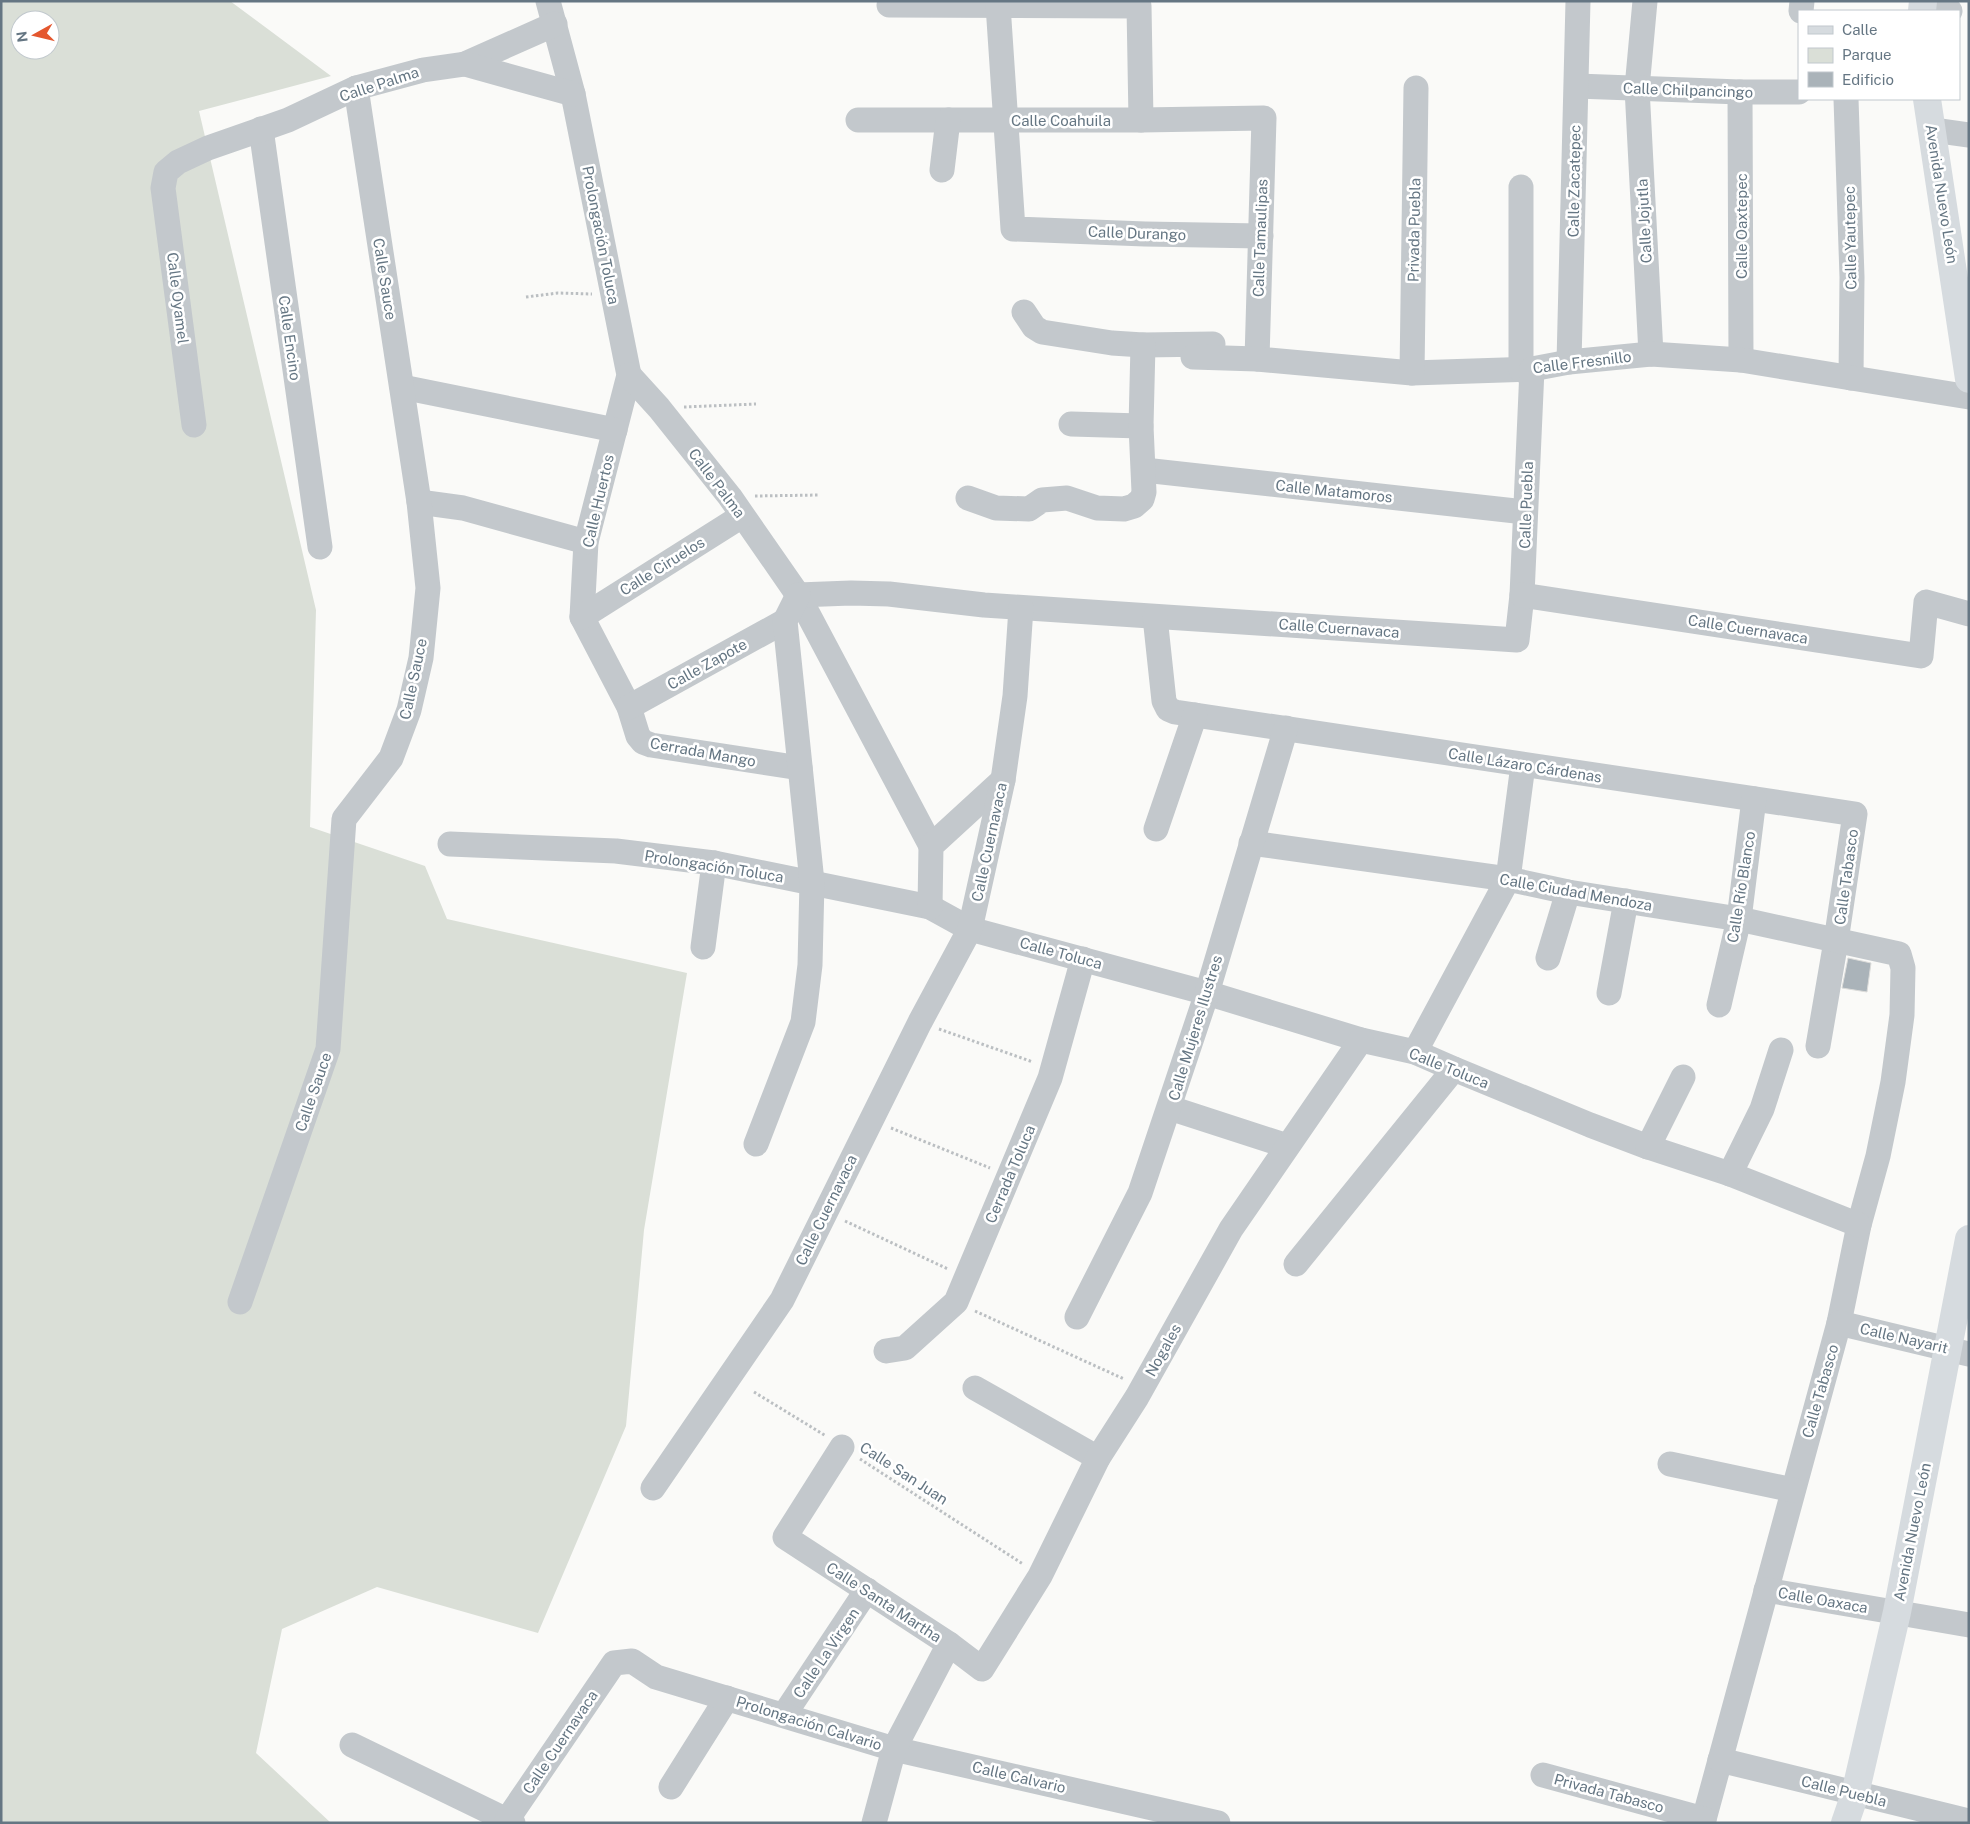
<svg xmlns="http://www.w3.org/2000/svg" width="1970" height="1824" viewBox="0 0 1970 1824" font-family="'Public Sans',sans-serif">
<rect width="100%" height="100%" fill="#fafaf8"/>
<!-- green -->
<path fill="#dadfd7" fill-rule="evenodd" d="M1,1H230L331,76L199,111L316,610L310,827L425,866L447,919L687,973L644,1230L626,1426L538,1633L377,1587L282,1629L256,1753L331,1823H1ZM20,20H50V50H20Z"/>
<!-- building -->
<path fill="#aab3b9" stroke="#dcdcda" d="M1848,958L1871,963L1867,992L1842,988Z"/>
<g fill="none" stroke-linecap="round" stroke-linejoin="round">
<!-- path -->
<g stroke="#bbbfc2" stroke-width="3" stroke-dasharray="2.5 2.5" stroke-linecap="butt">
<path d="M526,297L558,293L592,294"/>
<path d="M684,407L756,404"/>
<path d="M755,496L820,495"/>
<path d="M939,1029L1033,1062"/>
<path d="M891,1128L990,1168"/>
<path d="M845,1221L948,1269"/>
<path d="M975,1311L1124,1379"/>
<path d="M754,1392L826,1436"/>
<path d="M860,1459L1023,1564"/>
</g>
<!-- minor -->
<g stroke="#c3c8cc" stroke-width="25">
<path d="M548,1L573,94L629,375L586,542L582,617L629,707L638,736L643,742L651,745L800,768"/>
<path d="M1645,1L1637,88L1651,354"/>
<path d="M889,5L1139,6L1141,120"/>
<path d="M998,5L1013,229L1145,234L1261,236"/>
<path d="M1922,7L1950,11"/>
<path d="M1801,11L1802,1"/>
<path d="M465,64L555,24"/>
<path d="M1577,86L1740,92H1799"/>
<path d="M1740,92L1741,360"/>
<path d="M1846,99L1852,277L1851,378"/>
<path d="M858,120H1141L1264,118L1257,359"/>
<path d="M261,129L320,547"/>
<path d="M1933,130L1969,135"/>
<path d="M942,170L948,120"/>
<path d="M1024,312L1034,327L1042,332L1112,343L1143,345L1213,344"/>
<path d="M1193,357L1257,359L1412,373L1532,369L1569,362L1651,354L1741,360L1969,397"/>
<path d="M1569,362L1578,1"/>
<path d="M1521,370V187"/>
<path d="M1412,373L1416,88"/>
<path d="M629,375L659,408L730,497L798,595L931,846"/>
<path d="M402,387L615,430"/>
<path d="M1071,424L1141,426"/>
<path d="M194,425L163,188L166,172L178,162L208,148L288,120L356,88L423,70L465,64L573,94"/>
<path d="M1144,470L1525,512"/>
<path d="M968,498L996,508L1029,509L1042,500L1067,498L1097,508L1124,509L1134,506L1142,499L1144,492L1141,426L1143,345"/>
<path d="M419,502L463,508L586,542"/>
<path d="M798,595L851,593L889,594L984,605L1517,640L1522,595L1532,369"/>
<path d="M1522,595L1921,656L1926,602L1969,614"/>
<path d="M582,617L742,516"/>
<path d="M1155,617L1164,701L1168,709L1175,712L1855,814L1836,941L1818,1046"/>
<path d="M629,707L785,621"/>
<path d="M1156,829L1195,715"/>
<path d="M1251,843L1508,879L1568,892L1739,919L1899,954L1903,968L1902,1015L1893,1082L1878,1156L1859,1225L1839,1323L1703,1823"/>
<path d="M450,844L616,851L714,863L930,907L970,929L1207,993L1361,1040L1415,1052L1454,1069L1590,1125L1648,1147L1730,1174L1859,1225"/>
<path d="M930,907L931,846L1003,780"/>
<path d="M703,947L714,863"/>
<path d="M1548,958L1568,892"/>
<path d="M1609,993L1626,901"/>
<path d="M1719,1005L1739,919L1754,799"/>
<path d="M1415,1052L1508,879L1523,765"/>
<path d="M1170,1108L1287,1146"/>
<path d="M756,1144L803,1022L810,965L812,882L785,621L798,595"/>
<path d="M1648,1147L1683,1077"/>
<path d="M1730,1174L1762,1109L1781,1050"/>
<path d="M1296,1264L1454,1069"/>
<path d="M240,1302L328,1049L344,819L391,758L409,710L421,658L428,588L419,502L356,88"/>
<path d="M1077,1317L1140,1193L1207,993L1286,728"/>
<path d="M1839,1323L1969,1354"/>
<path d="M886,1351L905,1348L956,1302L1050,1078L1083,959"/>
<path d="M975,1388L1098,1458"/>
<path d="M842,1447L785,1537L949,1644L982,1669L1040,1576L1098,1458L1137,1397L1231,1229L1361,1040"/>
<path d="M1670,1464L1793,1490"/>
<path d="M653,1488L782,1300L920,1022L970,929L1003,780L1015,696L1021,608"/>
<path d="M1766,1590L1969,1625"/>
<path d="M784,1715L867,1590"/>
<path d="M352,1745L513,1823"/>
<path d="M1720,1760L1969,1821"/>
<path d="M1543,1775L1704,1819"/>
<path d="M671,1787L727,1698"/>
<path d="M507,1820L614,1663L632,1661L656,1677L894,1749L1218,1823"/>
<path d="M874,1823L894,1749L949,1644"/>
</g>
<!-- major -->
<g stroke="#d6dbdf" stroke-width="28">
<path d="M1922,11L1923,1"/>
<path d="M1927,99L1969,379"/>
<path d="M1845,1823L1855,1794L1897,1612L1969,1239"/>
</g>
</g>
<g text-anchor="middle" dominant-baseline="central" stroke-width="5" stroke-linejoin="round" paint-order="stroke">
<!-- street labels -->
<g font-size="15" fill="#657683" stroke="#fff">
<text transform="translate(379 84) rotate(-18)">Calle Palma</text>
<text transform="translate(1688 90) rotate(2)">Calle Chilpancingo</text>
<text x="1061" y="120">Calle Coahuila</text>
<text transform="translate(1574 181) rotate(-89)">Calle Zacatepec</text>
<text transform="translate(1942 194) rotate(81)">Avenida Nuevo León</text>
<text transform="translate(1644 221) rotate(-93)">Calle Jojutla</text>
<text transform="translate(1741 226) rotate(-90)">Calle Oaxtepec</text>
<text transform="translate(1414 230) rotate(-89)">Privada Puebla</text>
<text transform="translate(1137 233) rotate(2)">Calle Durango</text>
<text transform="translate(601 235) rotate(79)">Prolongación Toluca</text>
<text transform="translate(1260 238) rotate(-88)">Calle Tamaulipas</text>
<text transform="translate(1850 238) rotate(-91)">Calle Yautepec</text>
<text transform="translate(385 279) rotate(81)">Calle Sauce</text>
<text transform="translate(178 298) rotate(83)">Calle Oyamel</text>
<text transform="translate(290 338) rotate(82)">Calle Encino</text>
<text transform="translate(1582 362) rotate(-7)">Calle Fresnillo</text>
<text transform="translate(717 483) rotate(53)">Calle Palma</text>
<text transform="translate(1334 491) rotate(6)">Calle Matamoros</text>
<text transform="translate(598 501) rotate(-77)">Calle Huertos</text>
<text transform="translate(1526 505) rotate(-88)">Calle Puebla</text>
<text transform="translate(662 566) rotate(-32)">Calle Ciruelos</text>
<text transform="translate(1339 628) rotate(4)">Calle Cuernavaca</text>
<text transform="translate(1748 629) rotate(9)">Calle Cuernavaca</text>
<text transform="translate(707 664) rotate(-29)">Calle Zapote</text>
<text transform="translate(413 679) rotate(-78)">Calle Sauce</text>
<text transform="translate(703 752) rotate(10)">Cerrada Mango</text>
<text transform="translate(1525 765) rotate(9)">Calle Lázaro Cárdenas</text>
<text transform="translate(989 842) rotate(-78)">Calle Cuernavaca</text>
<text transform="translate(714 866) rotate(9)">Prolongación Toluca</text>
<text transform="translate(1846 877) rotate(-82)">Calle Tabasco</text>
<text transform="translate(1741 887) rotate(-81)">Calle Río Blanco</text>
<text transform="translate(1576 892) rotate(10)">Calle Ciudad Mendoza</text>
<text transform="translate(1061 953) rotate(15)">Calle Toluca</text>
<text transform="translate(1195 1028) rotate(-73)">Calle Mujeres Ilustres</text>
<text transform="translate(1449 1068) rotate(22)">Calle Toluca</text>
<text transform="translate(313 1092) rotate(-71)">Calle Sauce</text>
<text transform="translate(1010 1174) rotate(-67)">Cerrada Toluca</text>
<text transform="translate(826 1210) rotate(-64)">Calle Cuernavaca</text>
<text transform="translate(1904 1338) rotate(13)">Calle Nayarit</text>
<text transform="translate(1163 1350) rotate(-61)">Nogales</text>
<text transform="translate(1820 1391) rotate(-74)">Calle Tabasco</text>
<text transform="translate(904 1473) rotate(33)">Calle San Juan</text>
<text transform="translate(1912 1532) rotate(-79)">Avenida Nuevo León</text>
<text transform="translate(1823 1600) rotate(10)">Calle Oaxaca</text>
<text transform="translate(884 1602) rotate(33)">Calle Santa Martha</text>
<text transform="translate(826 1653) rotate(-56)">Calle La Virgen</text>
<text transform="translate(809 1723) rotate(17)">Prolongación Calvario</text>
<text transform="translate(560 1742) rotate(-56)">Calle Cuernavaca</text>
<text transform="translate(1019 1777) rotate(13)">Calle Calvario</text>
<text transform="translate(1844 1791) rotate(14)">Calle Puebla</text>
<text transform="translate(1609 1793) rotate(15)">Privada Tabasco</text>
</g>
</g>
<!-- border -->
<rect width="1970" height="1824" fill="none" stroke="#657683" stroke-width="5"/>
<!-- legend -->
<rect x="1798" y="10" width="162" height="90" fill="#ffffff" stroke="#c1c8cd"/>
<rect x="1808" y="26" width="25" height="8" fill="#d6dbdf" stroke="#c1c8cd"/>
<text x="1842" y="35" font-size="15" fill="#657683">Calle</text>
<rect x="1808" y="48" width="25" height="15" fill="#dadfd7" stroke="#c1c8cd"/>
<text x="1842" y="60" font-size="15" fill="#657683">Parque</text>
<rect x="1808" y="72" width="25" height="15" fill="#aab3b9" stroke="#c1c8cd"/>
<text x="1842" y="85" font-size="15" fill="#657683">Edificio</text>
<!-- north arrow -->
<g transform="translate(35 35) rotate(262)"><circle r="24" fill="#ffffff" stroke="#c1c8cd"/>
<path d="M0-4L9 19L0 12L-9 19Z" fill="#e4572e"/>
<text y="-8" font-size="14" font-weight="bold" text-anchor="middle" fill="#657683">N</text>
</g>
</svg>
